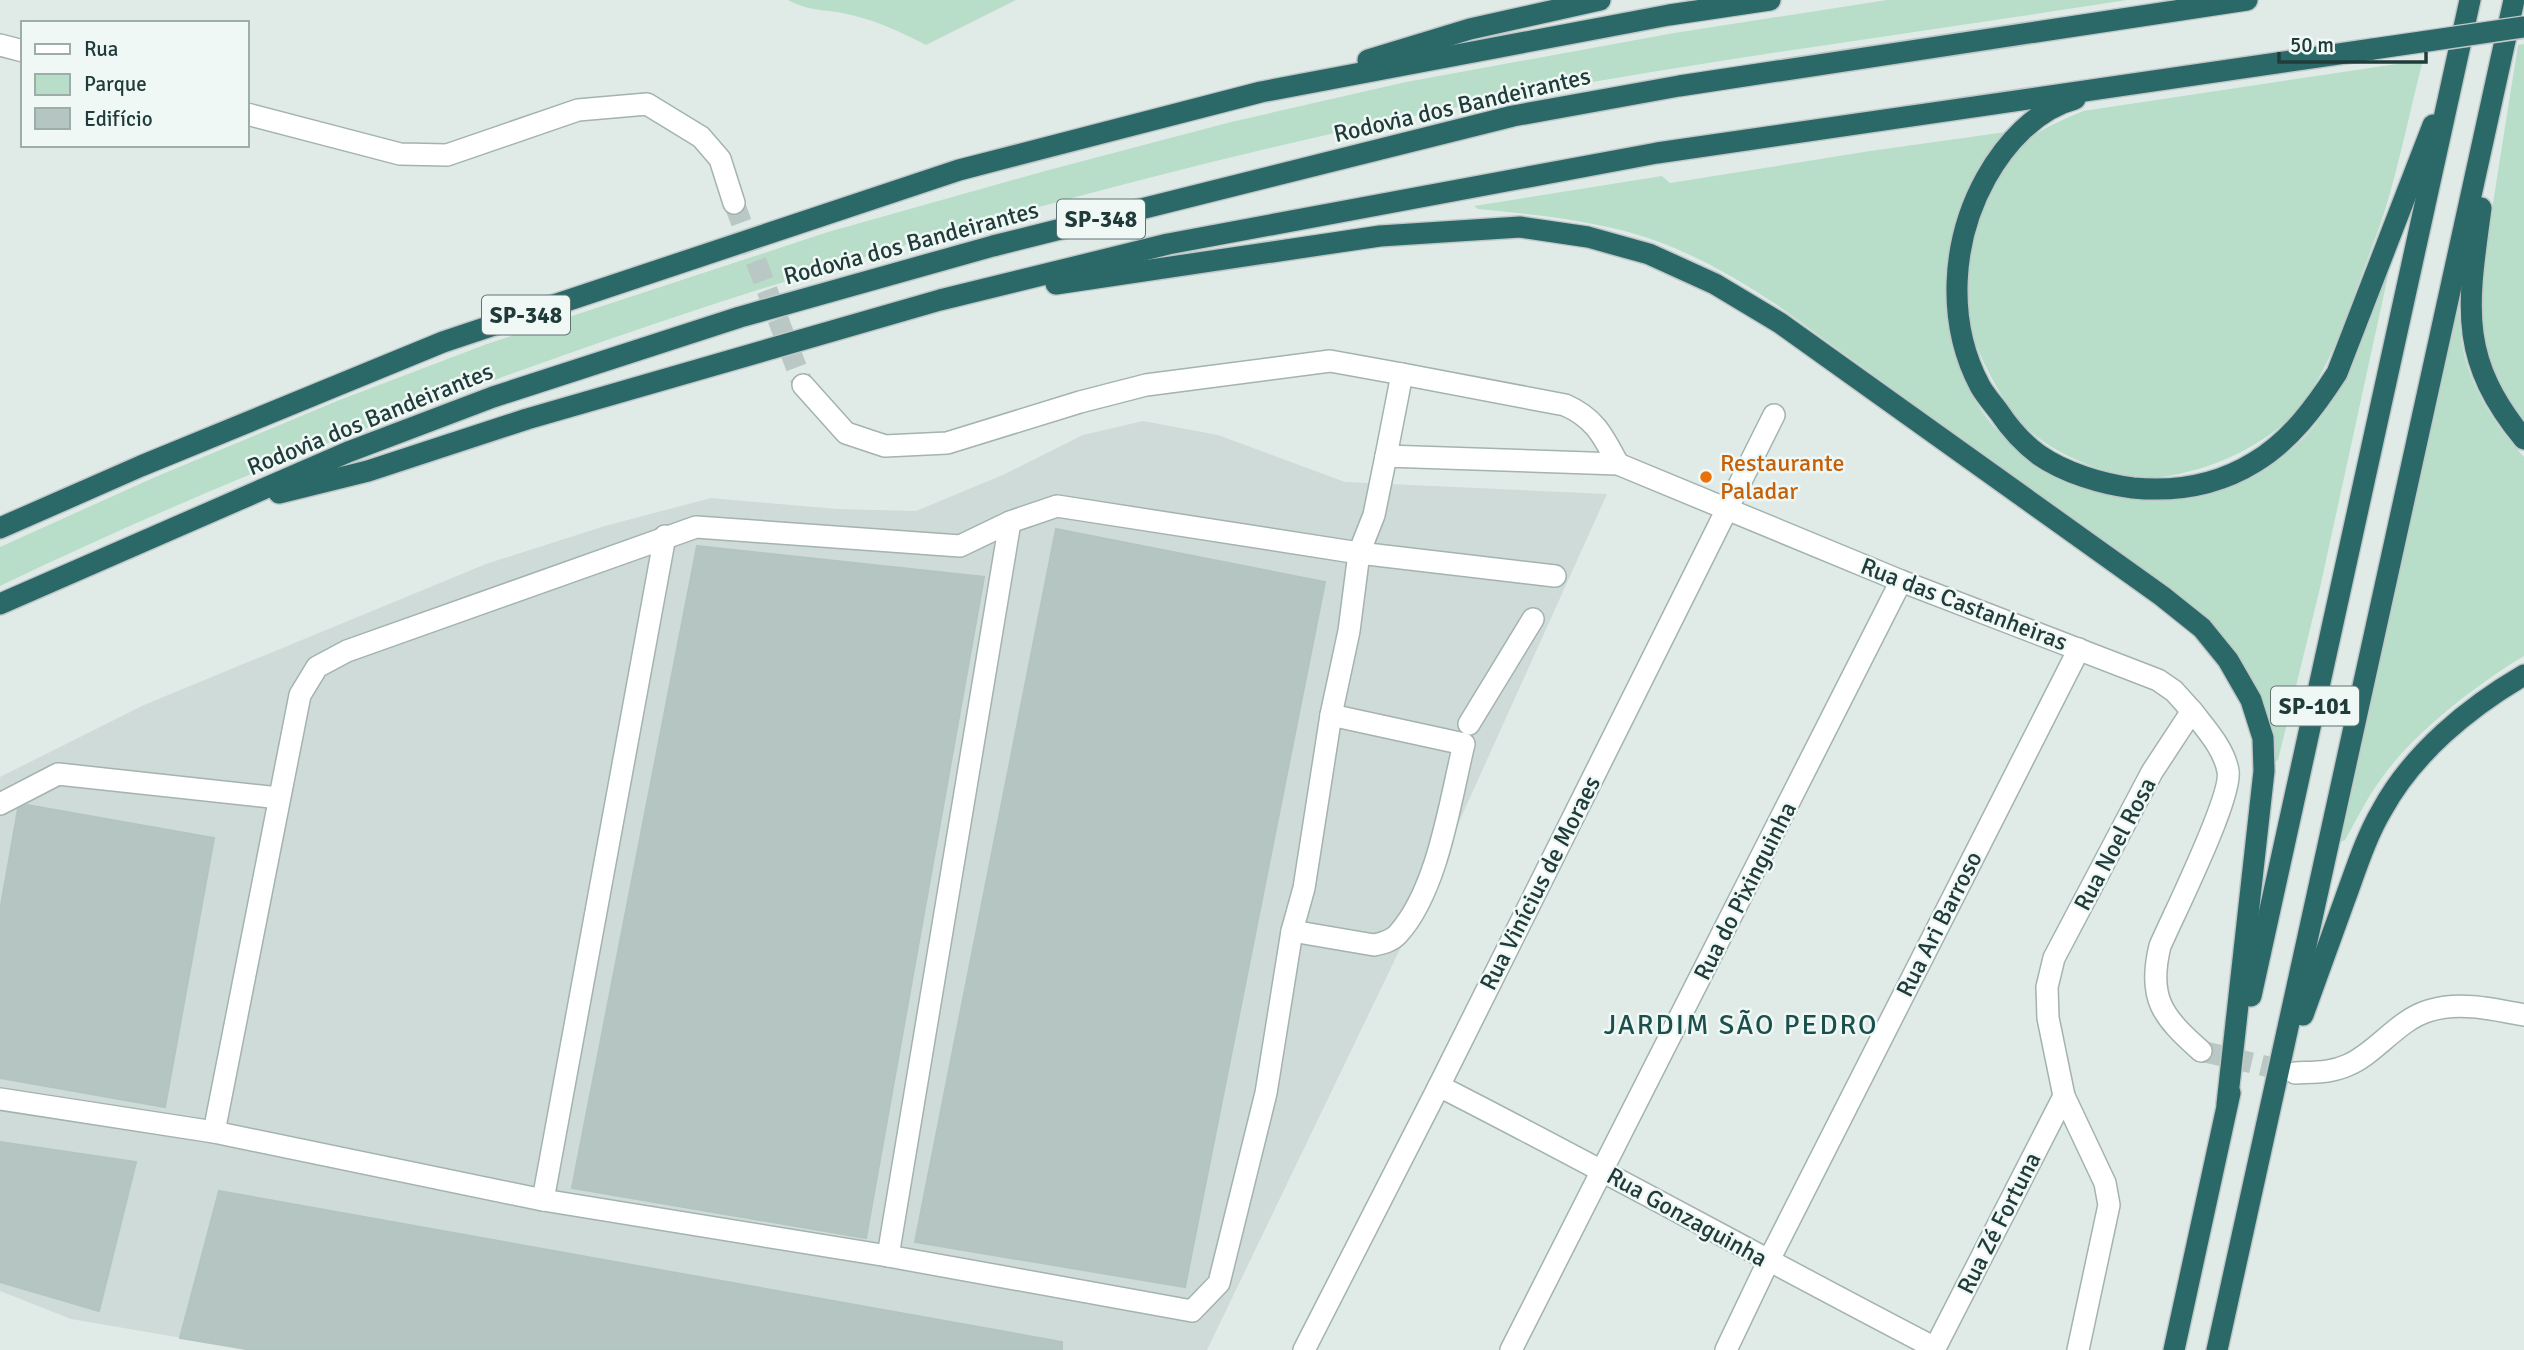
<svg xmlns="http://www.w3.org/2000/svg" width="2524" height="1350" viewBox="0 0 2524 1350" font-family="Signika,sans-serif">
<rect width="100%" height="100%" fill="#e0ebe8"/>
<!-- built -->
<path fill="#cedbd8" d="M1143,421L1218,435L1345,482L1607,494L1426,895L1207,1350H252L71,1319L0,1291V777L144,705L486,564L605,526L711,498L837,509L916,511L1005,474L1083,435Z"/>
<!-- green -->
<g fill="#b8dec9">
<path d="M788,0H1016L926,45C899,31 873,19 842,13C820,9 809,11 788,0Z"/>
<path d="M1887,0H2127C1889,37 1649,67 1413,116C1176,166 944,230 714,304C471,384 231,475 0,586V547L153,478L337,401L487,344L828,232L1045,171L1231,122L1406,82L1674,33Z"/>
<path d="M2524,44V428L2490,368L2483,335L2481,300L2487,241L2518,45Z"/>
<path d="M2423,60C2410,110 2400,161 2385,210C2377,235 2367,260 2358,285C2344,325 2329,365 2305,400C2283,432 2241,455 2205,467C2185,473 2163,479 2142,477C2100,474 2047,452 2019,420C2004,402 1993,381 1983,361C1980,353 1975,345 1973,336C1959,283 1973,208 2004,163C2023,136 2055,123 2083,111Z"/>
<path d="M2006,132C1972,168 1954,211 1949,260C1946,290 1946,326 1955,355C1987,461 2097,518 2202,493C2245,484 2286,461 2314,426C2349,382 2364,325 2384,273L2389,271L2320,588L2278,760L2273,763L2211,626L2186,602L1777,305C1732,275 1684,248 1632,233C1582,219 1529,214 1478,209L1474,206L1662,176L1670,183L1870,151Z"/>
<path d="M2458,299C2460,317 2460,337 2464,354C2474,394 2497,427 2524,457V656C2477,684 2412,734 2381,779C2367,798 2357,819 2345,840L2336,844Z"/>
</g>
<!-- building -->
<g fill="#b5c6c2" stroke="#b2c5c1" stroke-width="2">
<path d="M1056,529L1325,582L1185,1287L915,1242Z"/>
<path d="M697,546L984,577L866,1238L572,1188Z"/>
<path d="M27,805L214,838L165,1107L0,1078V911L18,809Z"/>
<path d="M0,1142L136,1162L99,1311L0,1282Z"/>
<path d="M219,1191L1062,1342V1350H252L180,1338Z"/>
</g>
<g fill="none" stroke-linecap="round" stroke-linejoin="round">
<!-- minor-tunnel -->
<g stroke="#bac8c5" stroke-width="21" stroke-dasharray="21 10" stroke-linecap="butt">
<path d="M734,203L803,385"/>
<path d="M2201,1051L2295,1073"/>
</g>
<defs>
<g id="minor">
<path d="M0,45L23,51"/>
<path d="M247,114L400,154L447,155L578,110L647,104L701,137L720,159L734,203"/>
<path d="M1402,374L1565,405C1595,418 1603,436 1618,464"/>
<path d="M803,385L846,433L885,446L947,443L1080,402L1146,385L1330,361L1402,374L1386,456"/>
<path d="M1469,724L1533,619"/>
<path d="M0,804L58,774L279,798"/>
<path d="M1292,931L1374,945C1383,943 1392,941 1398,934C1438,890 1450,801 1464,744L1331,715"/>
<path d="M2295,1073C2314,1072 2331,1073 2348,1065C2375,1054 2398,1020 2428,1011C2459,1001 2493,1009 2524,1015"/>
<path d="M1439,1086C1606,1171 1769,1262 1935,1348"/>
<path d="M0,1099L214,1132L543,1200L888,1256L1192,1311L1219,1283L1266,1093L1292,931L1304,888L1331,715L1349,631L1359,553L1374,515L1386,456L1618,464L1901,581L2158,680L2174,691L2192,711"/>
<path d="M214,1132L300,695L317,667L347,651L696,527L960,546L1010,522L1057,506L1359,553L1555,576"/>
<path d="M543,1200L665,536"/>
<path d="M888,1256L1010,522"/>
<path d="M1304,1350L1439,1086L1774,415"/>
<path d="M1511,1350L1901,581"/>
<path d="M1726,1350L1768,1262L2079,649"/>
<path d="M1934,1350L2064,1096"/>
<path d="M2078,1350L2109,1205L2105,1183L2064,1096L2048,1018L2047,987L2054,958L2152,772L2192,711C2205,728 2224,748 2228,771C2233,796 2173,916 2160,946C2147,999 2163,1017 2201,1051"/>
</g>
<g id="highway">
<path d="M1368,60L1470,29L1600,0"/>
<path d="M2075,99C2036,109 2005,144 1986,178C1951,241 1946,322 1980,386C1985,395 1993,404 1999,412C2009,427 2024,444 2039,455C2065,473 2102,484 2133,488C2175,492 2218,485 2255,462C2290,441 2315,407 2337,373L2433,125"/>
<path d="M2481,208C2468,305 2457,358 2524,439"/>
<path d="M1056,284L1380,236L1520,227L1588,237L1649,254L1715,284L1780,323L2162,596L2202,628L2228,660L2251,700L2263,738L2264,771L2227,1104"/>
<path d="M279,493L368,471L527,419L940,300L1168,244L1657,153L2373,49"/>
<path d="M0,528L141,466L443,342L959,170L1261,92L1669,15L1770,0"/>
<path d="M0,604L348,452L493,397L740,317L993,246L1513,116L1679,86L2247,0"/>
<path d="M2251,996L2470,0"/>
<path d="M2303,1015C2317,976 2331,937 2345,899C2356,869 2366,837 2382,810C2413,753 2469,707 2524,675"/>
<path d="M2174,1350L2230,1093"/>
<path d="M2217,1350L2514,0"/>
</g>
</defs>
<!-- minor casing -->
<use href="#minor" stroke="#a3b3b0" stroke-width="24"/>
<!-- highway casing -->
<use href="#highway" stroke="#c1c8c8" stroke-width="24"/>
<!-- minor -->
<use href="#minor" stroke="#fff" stroke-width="21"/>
<!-- highway -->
<use href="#highway" stroke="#2b6968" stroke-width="21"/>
<defs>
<path id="highway-bridge" d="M2373,49L2524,27"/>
</defs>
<!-- highway-bridge casing -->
<use href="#highway-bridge" stroke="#c1c8c8" stroke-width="24" stroke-linecap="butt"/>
<!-- highway-bridge -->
<use href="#highway-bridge" stroke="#2b6968" stroke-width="21"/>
</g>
<!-- markers -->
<circle fill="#e8710a" stroke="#f0f8f5" stroke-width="2.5" cx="1706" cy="477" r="7"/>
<g text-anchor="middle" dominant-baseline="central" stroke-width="5" stroke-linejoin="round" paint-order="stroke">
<!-- shield labels -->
<g fill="#f0f8f5" stroke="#5e7472" stroke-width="2">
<rect x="1057" y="199.5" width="88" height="39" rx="5"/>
<rect x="482" y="295.5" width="88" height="39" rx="5"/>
<rect x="2271" y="686.5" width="88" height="39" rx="5"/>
</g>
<g font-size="23" font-weight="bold" fill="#203c3a">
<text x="1101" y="219">SP-348</text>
<text x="526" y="315">SP-348</text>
<text x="2315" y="706">SP-101</text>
</g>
<!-- street labels -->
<g font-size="24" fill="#203c3a" stroke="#f0f8f5">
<text transform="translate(1462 105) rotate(-13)">Rodovia dos Bandeirantes</text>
<text transform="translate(911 243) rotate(-15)">Rodovia dos Bandeirantes</text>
<text transform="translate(370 419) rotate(-22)">Rodovia dos Bandeirantes</text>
<text transform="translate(1964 604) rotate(21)">Rua das Castanheiras</text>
<text transform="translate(2115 844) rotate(-62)">Rua Noel Rosa</text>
<text transform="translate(1540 883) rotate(-63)">Rua Vinícius de Moraes</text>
<text transform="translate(1745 891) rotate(-63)">Rua do Pixinguinha</text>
<text transform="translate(1939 924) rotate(-63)">Rua Ari Barroso</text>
<text transform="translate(1687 1217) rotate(29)">Rua Gonzaguinha</text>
<text transform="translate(1999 1223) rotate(-63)">Rua Zé Fortuna</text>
</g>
<!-- food labels -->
<g font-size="24" fill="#c56008" stroke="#f0f8f5" text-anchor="start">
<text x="1720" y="463">Restaurante<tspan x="1720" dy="28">Paladar</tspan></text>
</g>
<!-- quarter labels -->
<g font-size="28" letter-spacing="2" fill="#1b4f4c" stroke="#f0f8f5">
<text x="1741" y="1025">JARDIM SÃO PEDRO</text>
</g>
</g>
<!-- legend -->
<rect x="21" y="21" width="228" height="126" fill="#f0f8f5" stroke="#9dadaa" stroke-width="2"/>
<rect x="35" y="44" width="35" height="10" fill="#ffffff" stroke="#9dadaa" stroke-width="2"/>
<text x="84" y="56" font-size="21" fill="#203c3a">Rua</text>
<rect x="35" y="74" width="35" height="21" fill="#b8dec9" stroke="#9dadaa" stroke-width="2"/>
<text x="84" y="91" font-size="21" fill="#203c3a">Parque</text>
<rect x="35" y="108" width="35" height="21" fill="#b5c6c2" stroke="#9dadaa" stroke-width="2"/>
<text x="84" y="126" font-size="21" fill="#203c3a">Edifício</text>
<!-- scale -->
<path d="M2279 52v10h147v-10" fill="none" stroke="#203c3a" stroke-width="3.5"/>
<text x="2290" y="52" font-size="21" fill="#203c3a" stroke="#f0f8f5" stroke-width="5" paint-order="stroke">50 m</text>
</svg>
